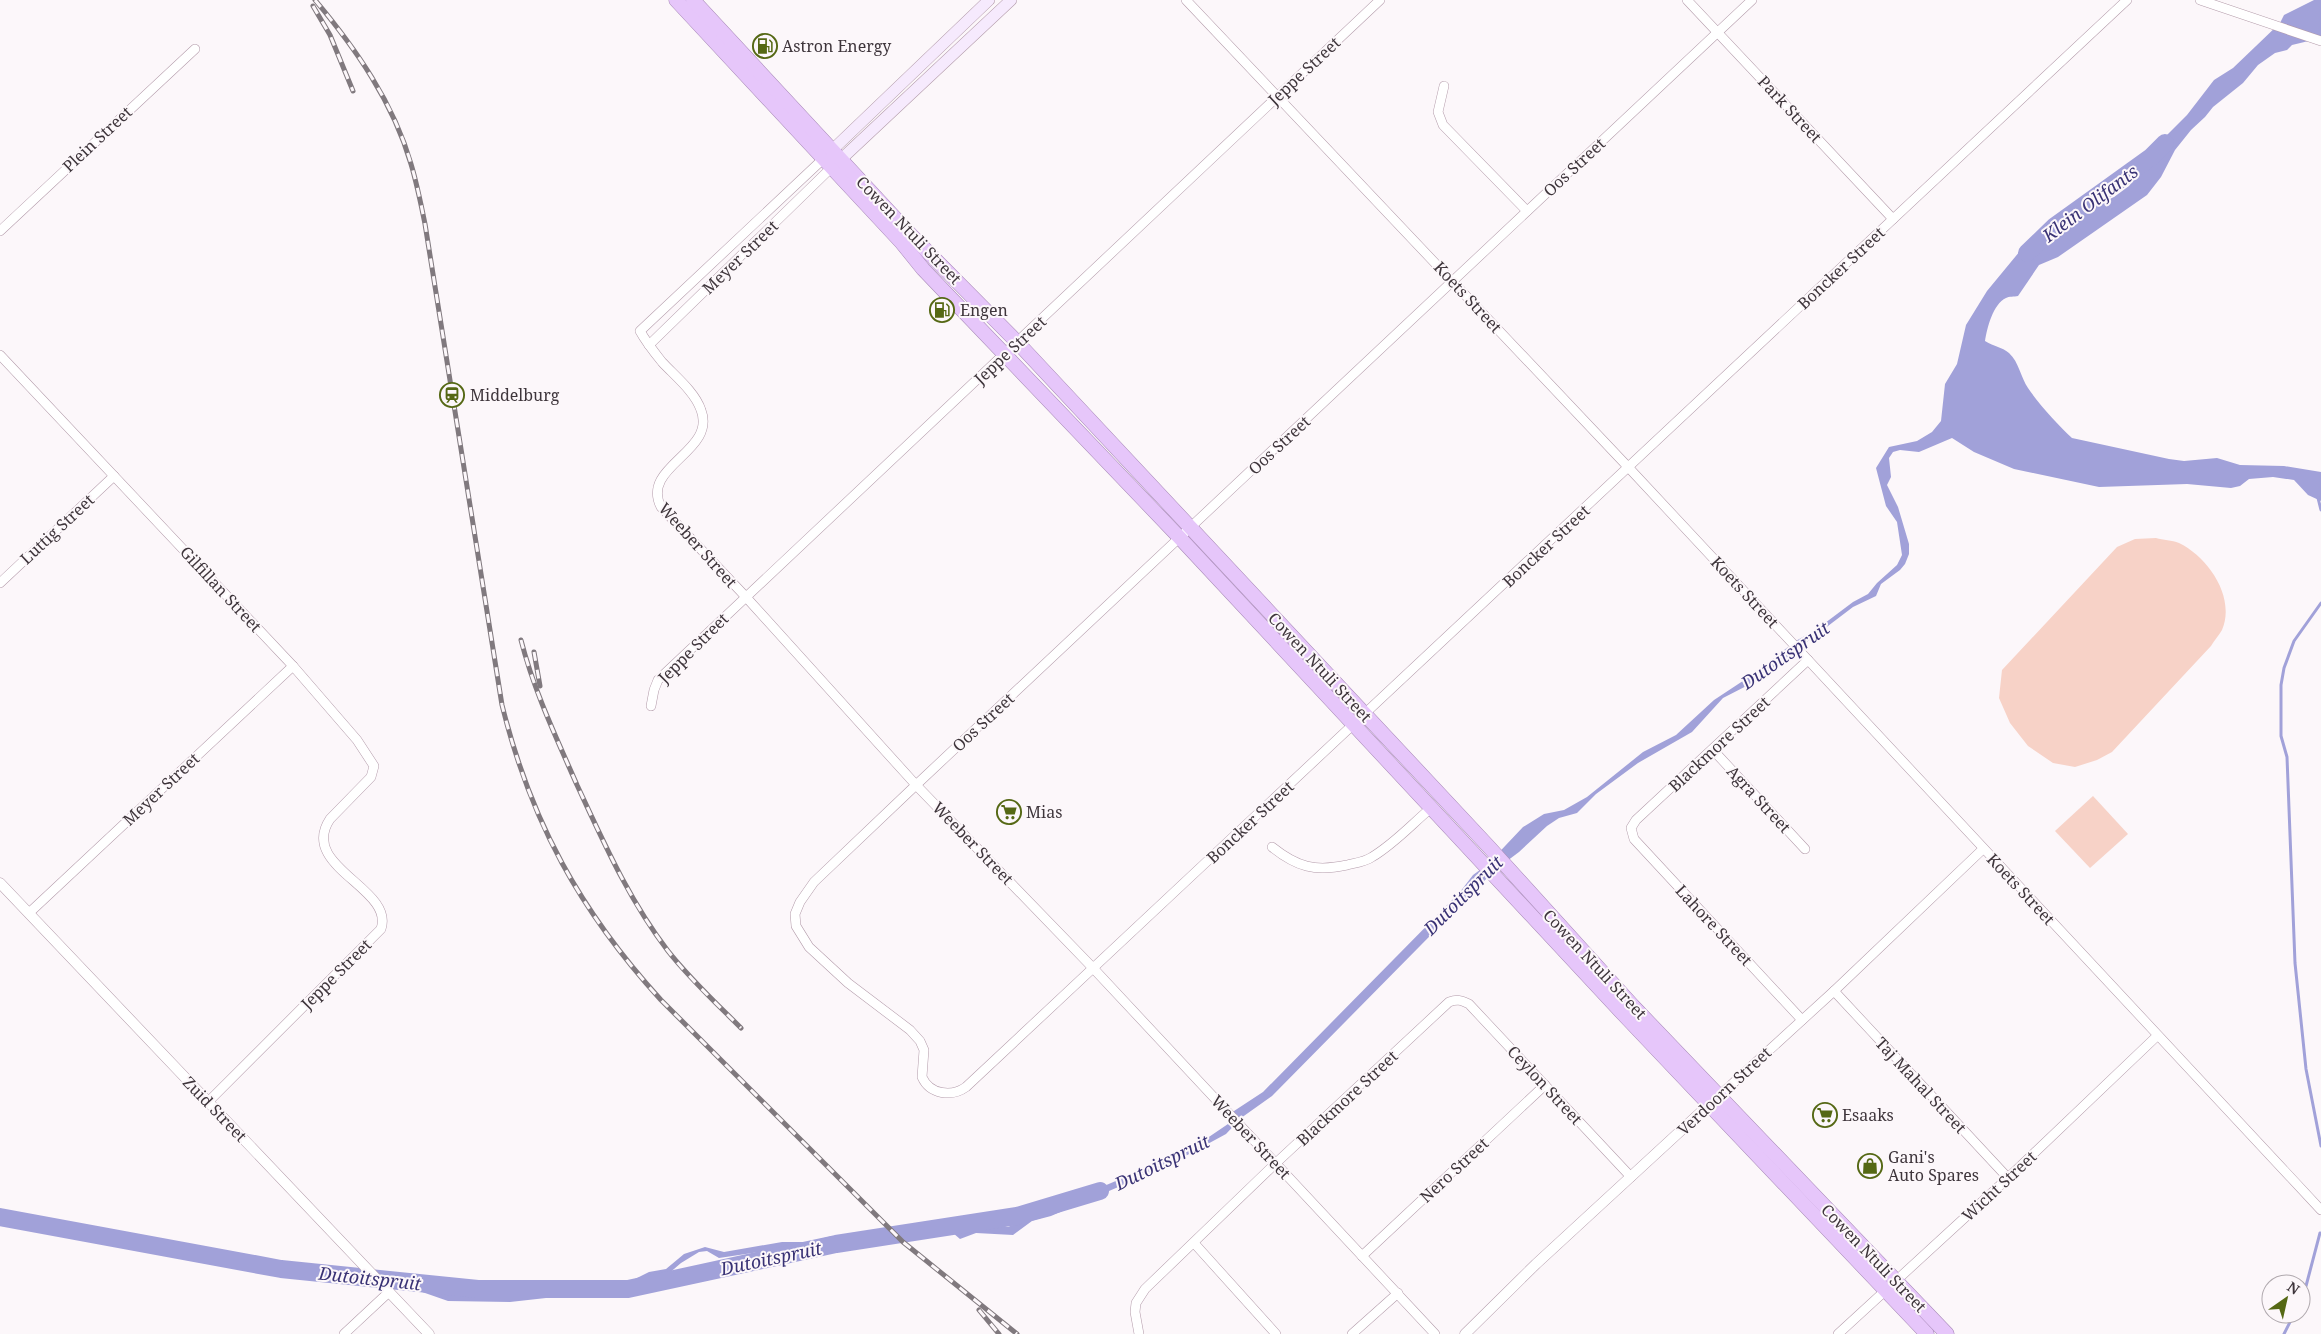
<svg xmlns="http://www.w3.org/2000/svg" width="2321" height="1334" viewBox="0 0 2321 1334" font-family="'Noto Serif',serif">
<rect width="100%" height="100%" fill="#fcf7fa"/>
<!-- green -->
<g fill="#f7d2c7">
<path d="M2156,538C2163,540 2172,540 2179,543C2208,557 2236,597 2222,630C2219,635 2214,641 2211,646L2112,752L2097,760L2075,767L2053,763L2028,746L2010,723L1999,698L2002,670L2117,547L2135,539Z"/>
<path d="M2093,796L2128,834L2090,868L2055,831Z"/>
</g>
<!-- water -->
<g fill="#a1a1d9">
<path d="M2314,0H2321V38L2292,45L2287,50L2275,53L2258,65L2243,83L2213,107L2205,117L2191,130L2175,150L2161,177L2147,195L2058,257L2039,265L2018,296C2014,297 2009,296 2006,298C1993,304 1987,328 1985,341C1993,346 2002,347 2009,353C2019,362 2021,378 2028,388C2038,403 2059,426 2072,438L2169,459L2184,461L2217,458L2240,465L2284,466L2321,472V501L2308,495L2294,480L2273,477L2249,479L2240,486L2231,488L2187,484L2099,487L2014,469L1974,452L1952,438L1919,452L1900,450L1893,452L1889,458L1891,477L1887,485L1898,507L1909,544V554L1905,564L1900,570L1881,584L1876,596L1853,607L1799,648L1794,642L1817,629L1853,602L1868,594L1877,583L1897,565L1902,555L1897,522L1886,506L1876,468L1889,447L1917,441L1932,432L1941,421L1945,384L1957,364L1966,325L1987,291L2020,251L2039,237L2050,238L2068,227L2086,210L2114,197L2129,186L2147,164L2151,151L2187,115L2214,80L2233,68L2256,46L2280,23L2284,15Z"/>
<path d="M1788,647L1794,652L1760,679L1723,698L1692,732L1638,763L1596,794L1577,813L1559,818L1547,826L1519,852L1495,870L1272,1096L1241,1118L1226,1134L1167,1166L1051,1216L1032,1221L1013,1235L976,1233L960,1239L953,1233L985,1227H1008L1158,1163L1200,1143L1228,1124L1234,1111L1263,1092L1460,892L1473,875L1488,864L1523,827L1544,814L1564,810L1587,797L1643,752L1676,735L1714,700L1758,671Z"/>
<path d="M832,1236L834,1248L814,1250L780,1249L719,1258L707,1251L699,1252L681,1263L667,1275L648,1278L639,1283L629,1293L612,1297L564,1296L510,1302L448,1301L402,1285H390L386,1276L396,1273L413,1275L442,1291L475,1294L609,1292L649,1272L666,1269L684,1254L705,1247L724,1252L782,1242H808Z"/>
</g>
<g fill="none" stroke-linecap="round" stroke-linejoin="round">
<!-- stream -->
<g stroke="#a1a1d9" stroke-width="3">
<path d="M2318,498L2321,510"/>
<path d="M2321,603L2294,641L2284,668L2281,685V736L2287,757L2295,963L2306,1069L2321,1146"/>
<path d="M2301,1298L2306,1286L2320,1233"/>
<path d="M2284,1334L2294,1314"/>
</g>
<!-- river -->
<g stroke="#a1a1d9" stroke-width="18">
<path d="M2027,253L2055,226L2151,157L2165,143"/>
<path d="M0,1217L281,1269L478,1289H628L836,1244L1017,1216L1100,1191"/>
</g>
<defs>
<g id="minor">
<path d="M1186,0L1629,468L2321,1210"/>
<path d="M1687,0L1893,219"/>
<path d="M1752,0L916,785L814,882L800,902L795,914L796,926L809,947L848,983L910,1030L920,1041L924,1050L922,1077C930,1095 952,1097 966,1087L2127,0"/>
<path d="M2200,0L2321,41"/>
<path d="M1444,86L1438,112L1443,125L1527,211"/>
<path d="M822,160L640,331C646,342 654,352 662,362C675,376 695,392 701,410C717,452 640,466 661,507L745,596L916,785L1093,968L1435,1334"/>
<path d="M0,231L195,49"/>
<path d="M649,345L831,168"/>
<path d="M0,355L293,666L357,740L374,766L371,777L330,819C298,867 395,888 381,929L208,1102"/>
<path d="M0,583L114,476"/>
<path d="M651,706L654,690L658,680L1380,0"/>
<path d="M1713,750L1805,849"/>
<path d="M1272,847C1297,867 1315,872 1347,865C1355,863 1365,862 1372,857C1394,844 1412,824 1431,808"/>
<path d="M29,913L293,666"/>
<path d="M1834,991L2008,1178"/>
<path d="M1802,1020L1634,839L1631,828L1636,820L1808,660"/>
<path d="M1719,1096L1834,991L1983,849"/>
<path d="M1194,1243L1276,1334"/>
<path d="M1362,1256L1545,1085"/>
<path d="M344,1334L389,1292"/>
<path d="M1139,1334L1135,1312L1136,1303L1145,1289L1276,1163L1449,1002C1457,999 1461,1000 1469,1004L1631,1177"/>
<path d="M1352,1334L1398,1293"/>
<path d="M1838,1334L2008,1178L2157,1036"/>
</g>
<g id="tertiary">
<path d="M0,883L429,1334"/>
<path d="M1465,1334L1536,1264L1713,1101"/>
</g>
<g id="secondary">
<path d="M826,156L989,0"/>
<path d="M835,165L1011,0"/>
</g>
<g id="trunk">
<path d="M676,0L902,243L923,269L1180,538L1624,1015L1927,1334"/>
<path d="M693,0L909,233L1018,343L1489,847L1633,1006L1947,1334"/>
</g>
</defs>
<!-- minor casing -->
<use href="#minor" stroke="#b39baa" stroke-width="10"/>
<!-- tertiary casing -->
<use href="#tertiary" stroke="#b39baa" stroke-width="11"/>
<!-- secondary casing -->
<use href="#secondary" stroke="#b39baa" stroke-width="12"/>
<!-- trunk casing -->
<use href="#trunk" stroke="#a78ab6" stroke-width="15"/>
<!-- minor -->
<use href="#minor" stroke="#fff" stroke-width="9"/>
<!-- tertiary -->
<use href="#tertiary" stroke="#fff" stroke-width="10"/>
<!-- secondary -->
<use href="#secondary" stroke="#f6eafd" stroke-width="11"/>
<!-- trunk -->
<use href="#trunk" stroke="#e6c6fa" stroke-width="14"/>
<defs>
<g id="rail">
<path d="M315,0C356,49 393,102 411,164C417,184 421,204 425,224L502,705C531,822 580,911 661,1000L903,1242L1017,1334"/>
<path d="M313,6L330,35L353,91"/>
<path d="M521,640C534,691 556,737 577,785C604,843 629,900 668,951C690,979 716,1003 741,1028"/>
<path d="M534,652L540,686"/>
<path d="M979,1310L999,1334"/>
</g>
</defs>
<!-- rail casing -->
<use href="#rail" stroke="#80797e" stroke-width="5"/>
<!-- rail -->
<use href="#rail" stroke="#fcf7fa" stroke-width="3" stroke-dasharray="9" stroke-linecap="butt"/>
</g>
<!-- icons -->
<defs>
<symbol id="fuel-ring" viewBox="-11 -11 22 22"><circle r="9.5" fill="#fcf7fa" stroke="#556814" stroke-width="1.5"/><path d="M-5.5-6h7V0h2V4h1.3V-2.5L3-4.5l.8-.8L6-3V5H2.5V1h-1V6h-7ZM-4.2-4.7v3.2H.2V-4.7Z" fill="#556814"/></symbol>
<symbol id="station-ring" viewBox="-11 -11 22 22"><circle r="9.5" fill="#fcf7fa" stroke="#556814" stroke-width="1.5"/><path d="M-3-6H3Q5-6 5-4V2Q5 4 3 4L4.5 6H3L1.5 4h-3L-3 6H-4.5L-3 4Q-5 4-5 2V-4Q-5-6-3-6ZM-3.5-4v3h7v-3ZM-3.5 1v1.5H-2V1ZM2 1v1.5H3.5V1Z" fill="#556814"/></symbol>
<symbol id="supermarket-ring" viewBox="-11 -11 22 22"><circle r="9.5" fill="#fcf7fa" stroke="#556814" stroke-width="1.5"/><path d="M-6-5.5h2.5l.6 2H6L4.5 2H-2.5L-4.4-4H-6ZM-1.5 3.2a1.3 1.3 0 1 0 .1 0ZM3 3.2a1.3 1.3 0 1 0 .1 0Z" fill="#556814"/></symbol>
<symbol id="shop-ring" viewBox="-11 -11 22 22"><circle r="9.5" fill="#fcf7fa" stroke="#556814" stroke-width="1.5"/><path d="M-5-2.5h2.3a2.7 3.5 0 0 1 5.4 0H5L5.5 6h-11ZM-1.5-2.5h3a1.5 2.3 0 0 0-3 0Z" fill="#556814"/></symbol>
</defs>
<g fill-rule="evenodd">
<use href="#fuel-ring" x="751" y="32" width="28" height="28"/>
<use href="#fuel-ring" x="928" y="296" width="28" height="28"/>
<use href="#station-ring" x="438" y="381" width="28" height="28"/>
<use href="#supermarket-ring" x="995" y="798" width="28" height="28"/>
<use href="#supermarket-ring" x="1811" y="1101" width="28" height="28"/>
<use href="#shop-ring" x="1856" y="1152" width="28" height="28"/>
</g>
<g text-anchor="middle" dominant-baseline="central" stroke-width="4" stroke-linejoin="round" paint-order="stroke">
<!-- poi labels -->
<g font-size="16" fill="#3e353b" stroke="#fcf7fa" text-anchor="start">
<text x="782" y="46">Astron Energy</text>
<text x="960" y="310">Engen</text>
<text x="470" y="395">Middelburg</text>
<text x="1026" y="812">Mias</text>
<text x="1842" y="1115">Esaaks</text>
<text x="1888" y="1157">Gani's<tspan x="1888" dy="18">Auto Spares</tspan></text>
</g>
<!-- street labels -->
<g font-size="16" fill="#3e353b" stroke="#fcf7fa">
<text transform="translate(1304 71) rotate(-43)">Jeppe Street</text>
<text transform="translate(1790 109) rotate(47)">Park Street</text>
<text transform="translate(97 139) rotate(-43)">Plein Street</text>
<text transform="translate(1574 167) rotate(-43)">Oos Street</text>
<text transform="translate(909 230) rotate(46)">Cowen Ntuli Street</text>
<text transform="translate(740 257) rotate(-44)">Meyer Street</text>
<text transform="translate(1841 268) rotate(-43)">Boncker Street</text>
<text transform="translate(1468 297) rotate(47)">Koets Street</text>
<text transform="translate(1010 350) rotate(-43)">Jeppe Street</text>
<text transform="translate(1279 445) rotate(-43)">Oos Street</text>
<text transform="translate(57 529) rotate(-43)">Luttig Street</text>
<text transform="translate(698 545) rotate(48)">Weeber Street</text>
<text transform="translate(1546 546) rotate(-43)">Boncker Street</text>
<text transform="translate(221 589) rotate(47)">Gilfillan Street</text>
<text transform="translate(1745 592) rotate(47)">Koets Street</text>
<text transform="translate(693 648) rotate(-45)">Jeppe Street</text>
<text transform="translate(1320 667) rotate(47)">Cowen Ntuli Street</text>
<text transform="translate(983 722) rotate(-43)">Oos Street</text>
<text transform="translate(1719 744) rotate(-43)">Blackmore Street</text>
<text transform="translate(161 789) rotate(-43)">Meyer Street</text>
<text transform="translate(1759 799) rotate(47)">Agra Street</text>
<text transform="translate(1250 822) rotate(-43)">Boncker Street</text>
<text transform="translate(973 843) rotate(46)">Weeber Street</text>
<text transform="translate(2021 889) rotate(47)">Koets Street</text>
<text transform="translate(1714 925) rotate(47)">Lahore Street</text>
<text transform="translate(1595 964) rotate(47)">Cowen Ntuli Street</text>
<text transform="translate(336 974) rotate(-45)">Jeppe Street</text>
<text transform="translate(1545 1085) rotate(47)">Ceylon Street</text>
<text transform="translate(1921 1085) rotate(47)">Taj Mahal Street</text>
<text transform="translate(1724 1091) rotate(-43)">Verdoorn Street</text>
<text transform="translate(1347 1098) rotate(-43)">Blackmore Street</text>
<text transform="translate(215 1109) rotate(46)">Zuid Street</text>
<text transform="translate(1251 1137) rotate(47)">Weeber Street</text>
<text transform="translate(1454 1170) rotate(-43)">Nero Street</text>
<text transform="translate(1999 1186) rotate(-43)">Wicht Street</text>
<text transform="translate(1874 1258) rotate(46)">Cowen Ntuli Street</text>
</g>
<!-- water labels -->
<g font-size="18" font-style="italic" fill="#393275" stroke="#fcf7fa">
<text transform="translate(2090 203) rotate(-37)">Klein Olifants</text>
<text transform="translate(1785 655) rotate(-35)">Dutoitspruit</text>
<text transform="translate(1463 895) rotate(-45)">Dutoitspruit</text>
<text transform="translate(1162 1162) rotate(-26)">Dutoitspruit</text>
<text transform="translate(771 1258) rotate(-12)">Dutoitspruit</text>
<text transform="translate(370 1278) rotate(6)">Dutoitspruit</text>
</g>
</g>
<!-- north arrow -->
<g transform="translate(2286 1299) rotate(34)"><circle r="24" fill="#fcf7fa" stroke="#b0a9ae"/>
<path d="M0-4L9 19L0 12L-9 19Z" fill="#556814"/>
<text y="-8" font-size="14" font-weight="bold" text-anchor="middle" fill="#3e353b">N</text>
</g>
</svg>
